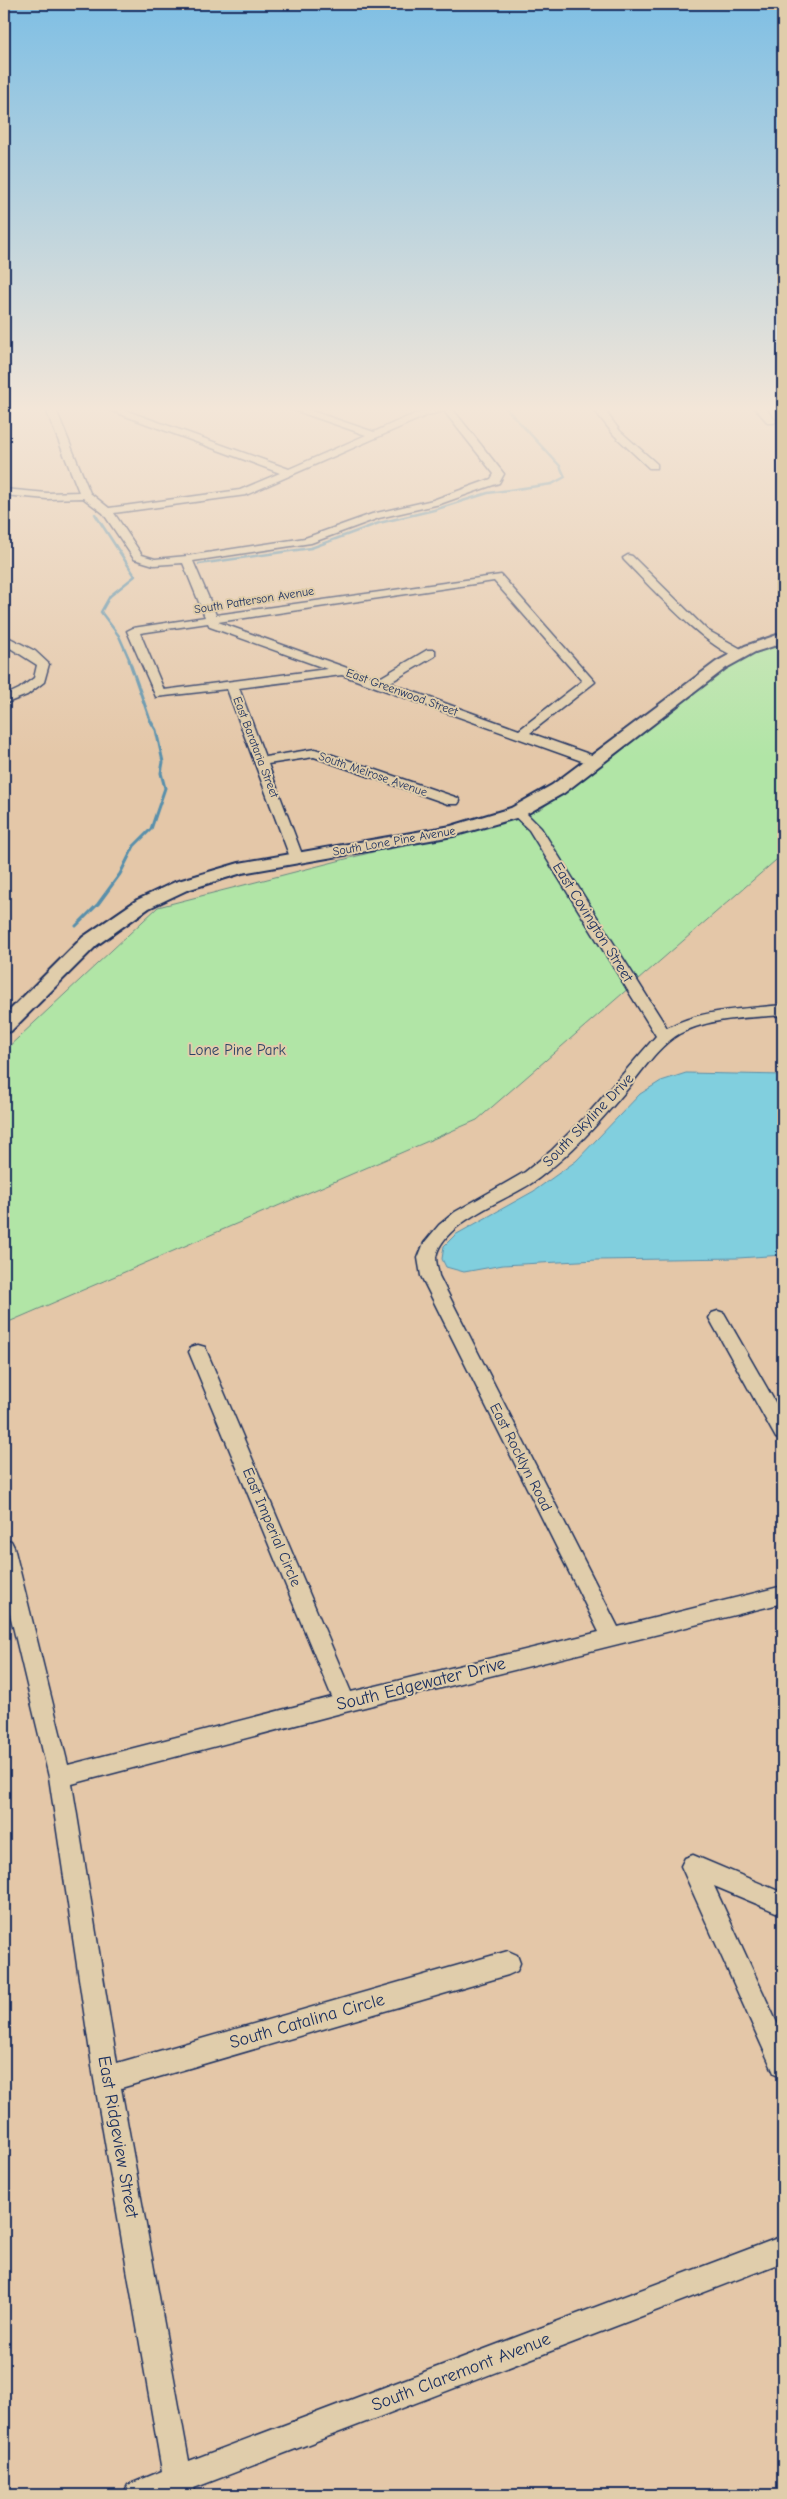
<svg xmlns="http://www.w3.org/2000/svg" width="787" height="2499" viewBox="0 0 787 2499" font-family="'Comic Neue',sans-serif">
<rect width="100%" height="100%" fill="#e4c7a8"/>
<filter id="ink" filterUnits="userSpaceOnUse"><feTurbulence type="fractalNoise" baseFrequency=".02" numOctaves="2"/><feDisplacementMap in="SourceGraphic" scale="10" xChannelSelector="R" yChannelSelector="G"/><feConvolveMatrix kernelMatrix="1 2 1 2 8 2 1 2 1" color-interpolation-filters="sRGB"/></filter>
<g filter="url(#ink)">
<!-- green -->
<path fill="#b1e5a6" stroke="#668a82" d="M783,642V854L477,1120L4,1324V1051L158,907L541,809L713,674L741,658Z"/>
<!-- water -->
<path fill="#81cfde" stroke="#588fab" d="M686,1073L783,1075V1255L738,1258L597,1260L503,1265L464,1272L446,1267L442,1259L444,1246L455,1235L534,1191L576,1161L640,1094L661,1081Z"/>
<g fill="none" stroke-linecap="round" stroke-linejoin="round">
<!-- stream-far1 -->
<g stroke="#588fab" stroke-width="2.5">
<path d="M95,514L135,576L110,596L101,612L119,636L130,661"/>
<path d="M199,564L311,548L379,523L434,510L488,493L552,484L565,477L560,466L505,407"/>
</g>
<!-- stream -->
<path stroke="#588fab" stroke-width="3" d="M76,926L98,904L120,874L134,846L151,829L165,788L161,773L163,762L156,730L150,720L129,660"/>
<defs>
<g id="minor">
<path d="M45,407H55L90,493L109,508L240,490L280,473L101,407H116L289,469L366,435L285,407H300L374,432C399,421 423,407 451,407L504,474L499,483L440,504L379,518L311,543L193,561L216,615L501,575L595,682L530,733L600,758L601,761L595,765L590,764L342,675L239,688L265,757L315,749L458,798L460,801L458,804H448L314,757L268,764L303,857L296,861L291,860L227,689L156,697L127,631L133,628L205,617L183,563L154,565L134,559L103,513L83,498L47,499L4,495V489L47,493L79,492ZM444,411L494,474L491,479L433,500L372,514L305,538L187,556L155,559L142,555L114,513L246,495L428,415ZM494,581L582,681L519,730L389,683L435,656V650H427L378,679L218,622ZM208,623L210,627L327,669L164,690L140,633Z"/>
<path d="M592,407H602L620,431L657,464V468H649L614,435Z"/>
<path d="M754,407H764L776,421L774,423H768Z"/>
<path d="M628,555L632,556L707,630L745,651V657C719,663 644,580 624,560L623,558Z"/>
<path d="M4,635L35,651L49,664L44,682L27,695L4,704V696L19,689L34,678L37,665L4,644Z"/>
<path d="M517,808L522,809L541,828L667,1028C702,1009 744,1009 783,1005V1015C749,1018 711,1017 679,1034C657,1047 642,1072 625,1092C599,1123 572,1153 539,1178C512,1199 443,1220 436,1257C436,1263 438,1270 439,1276L618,1627L783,1586V1603L345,1712L72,1784L117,2063L508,1951L517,1955L520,1963L517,1971L508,1975L121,2088L189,2461L783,2236V2262L194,2488L196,2495H123L128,2485L162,2471L94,2079L49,1777L4,1589V1539L11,1541L14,1547L68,1765L332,1697L189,1352L191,1347L198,1345L205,1347L207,1352L351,1692L599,1632L421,1276L418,1258L424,1243L439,1225L455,1212L525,1172L551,1151L587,1115L656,1036L529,830L510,812Z"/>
<path d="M718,1311L724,1313L783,1416V1440L776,1438L709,1318L712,1313Z"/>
<path d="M693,1855L783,1893V1915L714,1886L783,2036V2077L774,2073L681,1866L685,1858Z"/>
</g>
<path id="major" d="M783,633V643L755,652L726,668L564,793L523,816L453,836L242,873L187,890L149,908L97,945L11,1031L4,1033V1016L83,937L137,900L175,882L239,863L451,826L511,808L552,785L716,662L745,646Z"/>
</defs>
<!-- minor casing -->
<use href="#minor" stroke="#1b2f5e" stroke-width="3"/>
<!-- major casing -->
<use href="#major" stroke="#1b2f5e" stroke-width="4"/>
<!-- minor -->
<use href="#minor" fill="#e0cdab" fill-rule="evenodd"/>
<!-- major -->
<use href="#major" fill="#e0cdab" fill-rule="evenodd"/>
</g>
</g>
<!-- sky -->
<linearGradient id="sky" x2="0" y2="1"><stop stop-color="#7fbfe4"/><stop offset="0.54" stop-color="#f3e6d8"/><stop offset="1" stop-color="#f3e6d8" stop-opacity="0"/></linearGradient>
<rect width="787" height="757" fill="url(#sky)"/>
<g text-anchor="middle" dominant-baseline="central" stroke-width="4" stroke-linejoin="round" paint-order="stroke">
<!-- far-street labels -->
<g font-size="12" fill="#1b2f5e" stroke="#e0cdab">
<text transform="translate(254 600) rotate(-9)">South Patterson Avenue</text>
<text transform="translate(402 692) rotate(20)">East Greenwood Street</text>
<text transform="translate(256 747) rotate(69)">East Barataria Street</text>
<text transform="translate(373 774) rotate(19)">South Melrose Avenue</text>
<text transform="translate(394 841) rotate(-10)">South Lone Pine Avenue</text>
</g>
<!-- street labels -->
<g font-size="15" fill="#1b2f5e" stroke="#e0cdab">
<text transform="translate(593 922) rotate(58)">East Covington Street</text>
<text transform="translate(588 1120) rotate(-46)">South Skyline Drive</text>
<text transform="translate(521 1457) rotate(63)">East Rocklyn Road</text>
<text transform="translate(272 1527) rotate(67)">East Imperial Circle</text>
</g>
<!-- park labels -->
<g font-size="15" fill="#2a4165" stroke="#e0cdab">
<text x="237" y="1050">Lone Pine Park</text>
</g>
<!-- near-street labels -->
<g font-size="18" fill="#1b2f5e" stroke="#e0cdab">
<text transform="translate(421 1684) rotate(-14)">South Edgewater Drive</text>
<text transform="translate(307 2021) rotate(-16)">South Catalina Circle</text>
<text transform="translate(118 2137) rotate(80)">East Ridgeview Street</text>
<text transform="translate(461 2372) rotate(-21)">South Claremont Avenue</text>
</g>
</g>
<!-- margin -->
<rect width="787" height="2499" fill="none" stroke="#e0cdab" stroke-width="20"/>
<rect x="10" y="10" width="767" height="2479" fill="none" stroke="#1b2f5e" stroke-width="2" filter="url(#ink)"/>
</svg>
